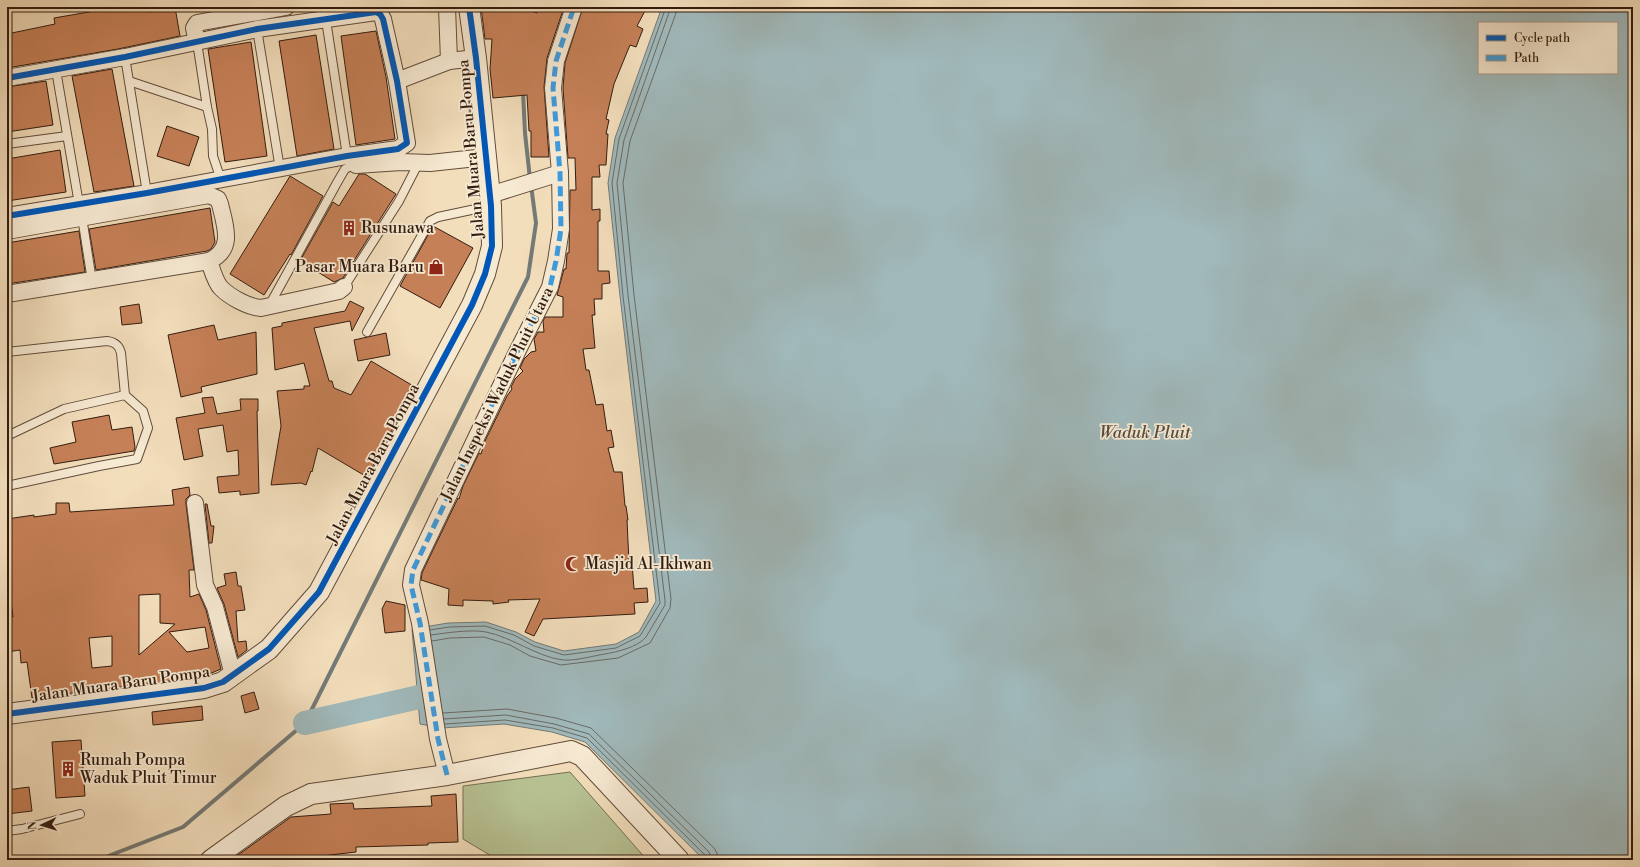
<svg xmlns="http://www.w3.org/2000/svg" width="1640" height="867" viewBox="0 0 1640 867" font-family="'Libre Bodoni',serif">
<rect width="100%" height="100%" fill="#f3debc"/>
<filter id="stains"><feTurbulence type="fractalNoise" baseFrequency=".005" numOctaves="4"/><feColorMatrix values="0 0 0 0 .2 0 0 0 0 .09 0 0 0 0 .02 0 0 0 .5 -.17"/></filter>
<radialGradient id="worn" r=".72"><stop offset=".6" stop-color="#630" stop-opacity="0"/><stop offset="1" stop-color="#630" stop-opacity=".3"/></radialGradient>
<!-- green -->
<path fill="#b7c293" stroke="#746f52" d="M570,772L647,860H498L463,839V786Z"/>
<!-- water -->
<path fill="#a0b9bb" stroke="#747a77" fill-rule="evenodd" d="M662,7H1633V860H704L585,742L552,732L504,724L442,728L420,724L412,629L448,623L486,622L516,632L535,642L564,651L616,644L639,632L656,601L620,296L608,183L615,138ZM1479,23H1617V73H1479Z"/>
<g fill="none" stroke-linecap="round" stroke-linejoin="round">
<!-- shore -->
<g stroke="#696a66" stroke-width="1">
<path d="M430,630L449,627L485,626L514,635L534,646L564,655L616,648L640,636L660,603L623,296L612,183L619,139L666,7"/>
<path d="M431,635C446,633 471,629 486,632C512,637 537,657 563,660C576,661 592,656 605,654C617,652 638,647 646,637L665,605V600L628,295L617,183L624,140L671,7"/>
<path d="M432,641L450,638L484,637L510,645L530,656L561,665L618,658L650,643L670,608L671,599L634,295L623,183L630,141L676,13L677,7"/>
<path d="M443,713L507,709L556,718L591,728L714,848L717,853L718,860"/>
<path d="M444,719L506,715L554,724L589,734L709,852L712,860"/>
<path d="M445,724L505,720L553,728L587,738L705,855L707,860"/>
</g>
<!-- stream -->
<g stroke="#747a77" stroke-width="4">
<path d="M529,15L534,7"/>
<path d="M469,88L473,138"/>
<path d="M523,92L525,133L530,179"/>
<path d="M476,165L479,189"/>
<path d="M98,860L183,827L305,723L528,277L536,223L531,185"/>
</g>
<!-- river -->
<path stroke="#a0b9bb" stroke-width="24" d="M305,723L450,690"/>
</g>
<!-- building -->
<g fill="#c68057" stroke="#321c10" fill-rule="evenodd">
<path d="M118,7H149L150,12L175,7L180,36L118,49L7,68V34L55,24L54,18Z"/>
<path d="M481,7H521L537,13L539,7H564L547,58L544,87L549,157H531V131H529L527,95L493,98L490,69L492,39H485Z"/>
<path d="M583,7H647L637,26L643,29L636,47L630,45L614,84L606,119L609,120L606,134H608L606,165H599L600,177H592V210L600,209V221H598V271H609L610,283L602,284V299H594L595,315H592L595,348L583,349L586,370H589L596,405L603,404L607,431L611,430L614,447L608,448L614,472H622L625,506H626L628,520H627L629,563H632L634,589L647,588L648,602L634,603L635,614L543,619L534,636L525,632L540,599L508,600L509,602L493,604V601L463,600V606L448,605L449,589L421,580L422,573L458,498L459,499L463,486L479,453L481,454L485,441L507,396L512,389L511,387L515,379L523,371L520,368L524,359L531,352L536,351L534,339L538,332H544L543,321L545,317H563V297L557,295L564,269H566L567,253H569L570,190H576L575,158H568L563,88L565,63Z"/>
<path d="M376,31L386,77L395,139L356,145L341,36Z"/>
<path d="M316,35L334,149L297,156L279,41Z"/>
<path d="M251,42L267,156L225,162L208,49Z"/>
<path d="M112,69L134,186L94,192L72,76Z"/>
<path d="M46,81L53,125L7,132V87Z"/>
<path d="M167,126L199,137L189,166L157,156Z"/>
<path d="M60,150L66,192L7,201V159Z"/>
<path d="M359,174H365L396,194L343,278L334,282L300,261L333,202L339,206Z"/>
<path d="M290,176L323,196L291,255L290,254L264,295L230,274Z"/>
<path d="M210,208L215,242L211,249L207,251L96,270L89,229Z"/>
<path d="M433,226L473,248L440,308L400,286Z"/>
<path d="M79,231L85,272L7,284V243Z"/>
<path d="M350,301L364,308L352,331L350,321L314,328L329,381H332L334,388L351,395L371,361L415,387L367,477L318,448L312,472L311,471L306,485L301,483L271,485L281,426L277,391L304,389V386H310L304,363L275,370L272,328L282,326V323L345,311Z"/>
<path d="M139,304L142,323L122,325L120,307Z"/>
<path d="M214,325L218,340L256,332L257,374L201,387L202,392L181,397L168,335Z"/>
<path d="M386,333L390,355L358,361L354,340Z"/>
<path d="M213,397L217,414L241,410L240,399H258V411H257L259,493L240,495V491L219,493L217,477L239,475L238,450L227,452L223,425L198,429L203,456L184,460L176,418L205,413L202,398Z"/>
<path d="M109,415L112,430L132,427L135,447L134,451L54,464L50,448L76,442L72,422Z"/>
<path d="M189,487L190,495L186,499V504L194,570H189L190,597L199,594L206,610L221,669L202,677L32,698L27,662L21,663L20,650L7,652V618L13,617L9,588H7V519L34,515V517L56,514V503H69L70,512L174,505L172,490ZM160,594V623L175,624L139,655V595ZM205,627L209,648L187,652L169,632ZM112,636V666L92,668L89,638Z"/>
<path d="M205,504H207L211,526H214L212,543H209Z"/>
<path d="M236,572L238,586H241L245,610L236,611L238,642L246,641L247,650L238,657L224,604L217,588L226,585L224,574Z"/>
<path d="M386,601L405,605V631L385,633L382,609Z"/>
<path d="M254,692L259,709L245,713L241,696Z"/>
<path d="M202,706L203,720L153,725L152,712Z"/>
<path d="M81,740L85,796L56,798L52,742Z"/>
<path d="M29,787L32,811L7,814V790Z"/>
<path d="M456,794L458,842L428,843V845L356,847V852L304,858V860H231L291,817L331,814L330,804L353,803L354,809L432,806L431,796Z"/>
</g>
<g fill="none" stroke-linecap="round" stroke-linejoin="round">
<defs>
<g id="service">
<path d="M326,20L347,156"/>
<path d="M257,29L280,169"/>
<path d="M197,42L207,107L212,129L213,156L221,180"/>
<path d="M125,57L147,193"/>
<path d="M56,70L79,204"/>
<path d="M129,81L207,107"/>
<path d="M7,144L67,136"/>
<path d="M82,217L92,281"/>
<path d="M344,287L399,201L418,164"/>
<path d="M269,306L338,181L345,169L351,166"/>
<path d="M367,332L430,221L438,217L490,206"/>
<path d="M7,352L107,341C115,342 119,345 121,353L125,395L143,411L148,428L137,459L99,466L7,486"/>
<path d="M7,436L64,409L125,395"/>
<path d="M7,831L22,829L80,814"/>
</g>
<g id="minor">
<path d="M447,7L449,61L476,58"/>
<path d="M197,42L194,28L197,23L286,7"/>
<path d="M7,78L125,57L257,29L376,12L380,14L383,19L397,81L407,143L398,149L347,156L147,193L7,216"/>
<path d="M397,81L449,61"/>
<path d="M356,165L401,162L430,163L486,157"/>
<path d="M490,195L560,173"/>
<path d="M7,231L209,195L218,199L220,204C225,226 235,249 209,261C212,269 215,282 221,288C230,297 248,307 261,308L339,291L344,287"/>
<path d="M7,294L209,261"/>
<path d="M195,503L205,585L215,607L233,675"/>
<path d="M447,775L438,739L420,623L411,585L413,570L518,350L550,287L556,261L561,229L560,173L553,88L556,61L574,7"/>
</g>
<g id="tertiary">
<path d="M7,714L204,688L223,682L269,649L319,592L472,305L485,274L492,246L491,206L476,58L469,7"/>
<path d="M211,860L286,806L311,794L447,775L571,751L582,756L679,860"/>
</g>
</defs>
<!-- service casing -->
<use href="#service" stroke="#624c3b" stroke-width="10"/>
<!-- minor casing -->
<use href="#minor" stroke="#624c3b" stroke-width="18"/>
<!-- tertiary casing -->
<use href="#tertiary" stroke="#624c3b" stroke-width="22"/>
<!-- service -->
<use href="#service" stroke="#f7ead3" stroke-width="8"/>
<!-- minor -->
<use href="#minor" stroke="#f7ead3" stroke-width="16"/>
<!-- tertiary -->
<use href="#tertiary" stroke="#f7ead3" stroke-width="20"/>
<!-- quiet -->
<path stroke="#3e9bde" stroke-width="5" stroke-dasharray="10 5" stroke-linecap="butt" d="M447,775L438,739L420,623L411,585L413,570L518,350L550,287L556,261L561,229L560,173L553,88L556,61L574,7"/>
<defs>
<g id="cycleway">
<path d="M7,78L125,57L257,29L376,12L380,14L383,19L397,81L407,143L398,149L347,156L147,193L7,216"/>
<path d="M7,714L204,688L223,682L269,649L319,592L472,305L485,274L492,246L491,206L476,58L469,7"/>
</g>
</defs>
<!-- cycleway casing -->
<use href="#cycleway" stroke="#f7ead3" stroke-width="8"/>
<!-- cycleway -->
<use href="#cycleway" stroke="#0057b8" stroke-width="6"/>
</g>
<!-- icons -->
<defs>
<symbol id="building-bare" viewBox="-9 -9 18 18"><path d="M-4-6H4V6H1V3H-1V6H-4ZM-2.5-4.3h1.7v1.8h-1.7ZM.8-4.3h1.7v1.8H.8ZM-2.5-1h1.7V.8h-1.7ZM.8-1h1.7V.8H.8Z" fill="#8f2418" stroke="#f7ead3" stroke-width="2.5" paint-order="stroke"/></symbol>
<symbol id="shop-bare" viewBox="-9 -9 18 18"><path d="M-5-2.5h2.3a2.7 3.5 0 0 1 5.4 0H5L5.5 6h-11ZM-1.5-2.5h3a1.5 2.3 0 0 0-3 0Z" fill="#8f2418" stroke="#f7ead3" stroke-width="2.5" paint-order="stroke"/></symbol>
<symbol id="mosque-bare" viewBox="-9 -9 18 18"><path d="M3.5-4.9A6 6 0 1 0 3.5 4.9A5 5 0 1 1 3.5-4.9Z" fill="#8f2418" stroke="#f7ead3" stroke-width="2.5" paint-order="stroke"/></symbol>
</defs>
<g fill-rule="evenodd">
<use href="#building-bare" x="338" y="217" width="22" height="22"/>
<use href="#shop-bare" x="425" y="256" width="22" height="22"/>
<use href="#mosque-bare" x="562" y="553" width="22" height="22"/>
<use href="#building-bare" x="57" y="758" width="22" height="22"/>
</g>
<g text-anchor="middle" dominant-baseline="central" stroke-width="3.5" stroke-linejoin="round" paint-order="stroke">
<!-- street labels -->
<g font-size="16" fill="#321c10" stroke="#f7ead3">
<text transform="translate(471 149) rotate(-95)">Jalan Muara Baru Pompa</text>
<text transform="translate(497 394) rotate(-64)">Jalan Inspeksi Waduk Pluit Utara</text>
<text transform="translate(373 464) rotate(-62)">Jalan Muara Baru Pompa</text>
<text transform="translate(121 684) rotate(-8)">Jalan Muara Baru Pompa</text>
</g>
<!-- poi labels -->
<g font-size="16" fill="#321c10" stroke="#f7ead3" text-anchor="start">
<text x="361" y="228">Rusunawa</text>
<text x="424" y="267" text-anchor="end">Pasar Muara Baru</text>
<text x="585" y="564">Masjid Al-Ikhwan</text>
<text x="80" y="760">Rumah Pompa<tspan x="80" dy="18">Waduk Pluit Timur</tspan></text>
</g>
<!-- water labels -->
<g font-size="17" font-style="italic" fill="#534b43" stroke="#f7ead3">
<text x="1145" y="433">Waduk Pluit</text>
</g>
</g>
<!-- margin -->
<rect width="1640" height="867" fill="none" stroke="#f3debc" stroke-width="24"/>
<rect x="8" y="8" width="1624" height="851" fill="none" stroke="#321c10" stroke-width="2"/>
<rect x="12" y="12" width="1616" height="843" fill="none" stroke="#321c10"/>
<!-- legend -->
<rect x="1478" y="22" width="140" height="52" fill="#f7ead3" stroke="#a89885"/>
<rect x="1486" y="35" width="20" height="6" fill="#0057b8" stroke="#a89885"/>
<text x="1514" y="42" font-size="12" fill="#321c10">Cycle path</text>
<rect x="1486" y="55" width="20" height="6" fill="#3e9bde" stroke="#a89885"/>
<text x="1514" y="62" font-size="12" fill="#321c10">Path</text>
<!-- north arrow -->
<g transform="translate(42 825) rotate(266)" stroke="#f7ead3" stroke-width="3" paint-order="stroke">
<path d="M0-3L7 15L0 10L-7 15Z" fill="#321c10"/>
<text y="-6" font-size="11" font-weight="bold" text-anchor="middle" fill="#321c10">N</text>
</g>
<rect width="100%" height="100%" filter="url(#stains)"/>
<rect width="100%" height="100%" fill="url(#worn)"/>
</svg>
